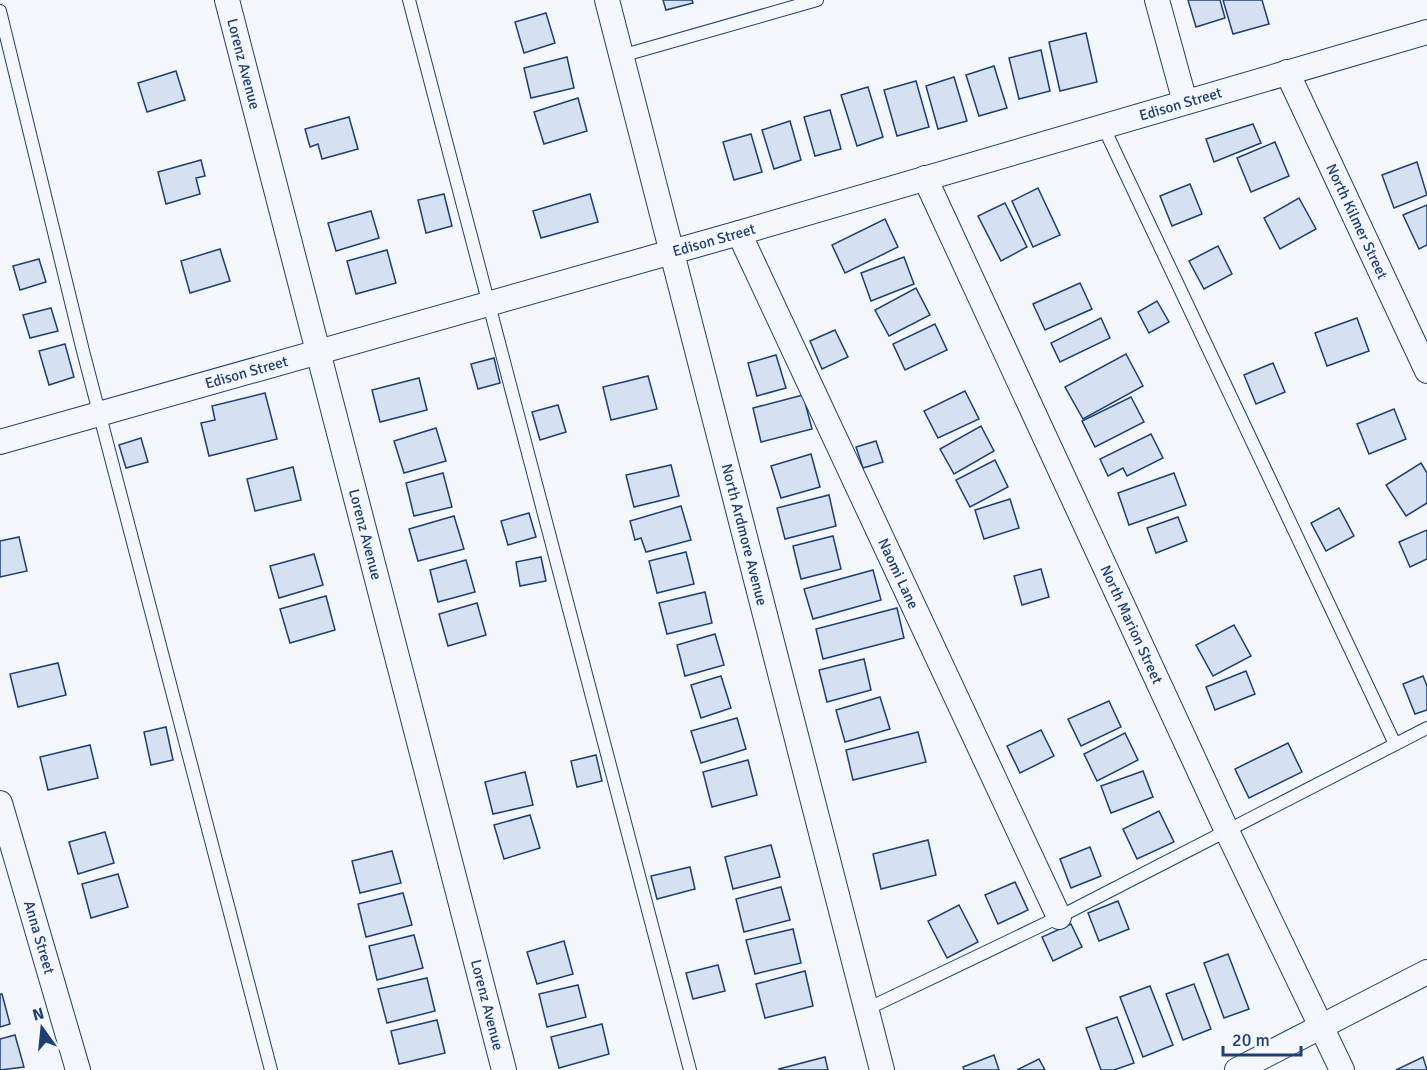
<svg xmlns="http://www.w3.org/2000/svg" width="1427" height="1070" viewBox="0 0 1427 1070" font-family="Signika,sans-serif">
<rect width="100%" height="100%" fill="#f4f7fb"/>
<!-- building -->
<g fill="#d5e0f0" stroke="#1d3f73" stroke-width="1.5">
<path d="M663,0H692L693,3L666,10Z"/>
<path d="M1188,0H1220L1225,18L1196,27Z"/>
<path d="M1223,0H1262L1269,24L1233,34Z"/>
<path d="M546,13L555,43L524,53L515,22Z"/>
<path d="M1086,33L1097,82L1060,91L1049,42Z"/>
<path d="M1041,50L1050,91L1019,99L1009,58Z"/>
<path d="M567,57L574,88L531,98L524,68Z"/>
<path d="M994,66L1007,108L979,116L966,75Z"/>
<path d="M176,71L185,100L147,112L138,83Z"/>
<path d="M954,77L967,121L938,129L926,86Z"/>
<path d="M916,81L929,127L897,136L884,90Z"/>
<path d="M868,87L883,137L857,146L841,95Z"/>
<path d="M578,98L587,131L544,144L534,112Z"/>
<path d="M830,110L841,149L815,156L804,117Z"/>
<path d="M349,117L358,149L322,159L318,144L310,147L305,129Z"/>
<path d="M790,121L801,160L774,169L762,130Z"/>
<path d="M1253,124L1261,143L1214,162L1206,139Z"/>
<path d="M751,134L762,172L734,180L723,142Z"/>
<path d="M1275,142L1289,176L1251,192L1237,158Z"/>
<path d="M201,160L205,176L196,178L200,194L166,204L158,172Z"/>
<path d="M1417,162L1427,195L1394,208L1382,175Z"/>
<path d="M1190,184L1202,214L1172,226L1160,196Z"/>
<path d="M1038,188L1060,235L1033,247L1012,201Z"/>
<path d="M444,194L452,226L426,233L418,200Z"/>
<path d="M590,194L598,222L541,238L533,211Z"/>
<path d="M1299,198L1316,229L1280,249L1264,218Z"/>
<path d="M1005,203L1027,247L1001,261L978,216Z"/>
<path d="M1427,205V245L1419,249L1403,215Z"/>
<path d="M371,211L379,238L336,251L328,223Z"/>
<path d="M885,219L898,247L845,273L832,245Z"/>
<path d="M1218,246L1232,274L1204,289L1189,261Z"/>
<path d="M220,249L230,281L190,293L181,261Z"/>
<path d="M387,250L396,283L356,294L347,261Z"/>
<path d="M904,257L914,284L871,301L861,273Z"/>
<path d="M39,259L46,282L20,290L13,266Z"/>
<path d="M1080,283L1092,309L1045,330L1033,304Z"/>
<path d="M916,288L930,315L889,336L875,310Z"/>
<path d="M1157,301L1169,322L1149,333L1138,312Z"/>
<path d="M51,308L58,331L30,338L23,315Z"/>
<path d="M1101,318L1110,338L1060,362L1051,343Z"/>
<path d="M1357,318L1369,351L1327,366L1315,333Z"/>
<path d="M935,324L947,350L905,370L893,344Z"/>
<path d="M835,330L848,357L822,369L810,341Z"/>
<path d="M65,344L74,377L49,385L39,351Z"/>
<path d="M1126,354L1143,386L1083,419L1065,387Z"/>
<path d="M776,355L786,388L757,396L748,363Z"/>
<path d="M494,358L500,383L478,389L471,364Z"/>
<path d="M1273,363L1285,392L1256,404L1244,375Z"/>
<path d="M648,376L657,409L611,420L603,387Z"/>
<path d="M419,378L427,410L380,422L372,390Z"/>
<path d="M965,391L979,419L938,438L924,411Z"/>
<path d="M265,393L277,439L209,456L201,423L215,420L212,406Z"/>
<path d="M803,395L812,429L761,442L753,408Z"/>
<path d="M1131,397L1144,422L1095,447L1082,421Z"/>
<path d="M558,405L566,432L540,440L532,412Z"/>
<path d="M1394,409L1406,439L1369,454L1357,424Z"/>
<path d="M981,426L994,451L954,474L940,449Z"/>
<path d="M436,428L446,461L404,473L394,441Z"/>
<path d="M1151,434L1163,458L1127,476L1123,468L1108,476L1100,459Z"/>
<path d="M141,438L148,462L126,468L119,445Z"/>
<path d="M876,441L883,462L863,468L856,447Z"/>
<path d="M811,454L820,487L781,498L771,466Z"/>
<path d="M995,460L1008,487L970,507L956,480Z"/>
<path d="M1421,463L1427,473V503L1406,516L1386,485Z"/>
<path d="M671,465L679,496L634,507L626,475Z"/>
<path d="M293,467L301,500L255,511L247,479Z"/>
<path d="M443,473L452,507L414,516L406,483Z"/>
<path d="M1174,473L1186,505L1129,525L1118,493Z"/>
<path d="M829,495L836,526L785,539L777,508Z"/>
<path d="M1010,499L1019,528L984,539L975,510Z"/>
<path d="M681,506L691,540L646,552L641,538L635,540L630,521Z"/>
<path d="M1339,508L1354,536L1326,551L1311,523Z"/>
<path d="M529,513L536,537L508,545L501,521Z"/>
<path d="M454,516L464,549L418,561L409,529Z"/>
<path d="M1178,517L1187,541L1156,553L1147,528Z"/>
<path d="M1427,530V559L1410,567L1399,542Z"/>
<path d="M833,536L841,569L801,579L793,546Z"/>
<path d="M19,537L27,571L0,577V541Z"/>
<path d="M686,552L694,584L657,593L649,561Z"/>
<path d="M314,554L323,585L279,598L270,566Z"/>
<path d="M541,557L546,581L520,586L516,562Z"/>
<path d="M466,560L475,592L438,602L430,570Z"/>
<path d="M1041,569L1049,597L1022,605L1014,576Z"/>
<path d="M873,570L881,600L813,619L804,589Z"/>
<path d="M705,592L712,623L667,634L659,603Z"/>
<path d="M326,596L335,630L290,643L280,609Z"/>
<path d="M477,603L486,635L448,646L439,614Z"/>
<path d="M897,608L904,638L823,659L816,629Z"/>
<path d="M1234,625L1251,656L1213,676L1196,645Z"/>
<path d="M715,634L724,665L685,676L677,645Z"/>
<path d="M864,659L871,690L827,702L819,670Z"/>
<path d="M58,663L66,695L18,707L10,674Z"/>
<path d="M1246,671L1255,694L1215,710L1206,687Z"/>
<path d="M721,676L731,708L701,718L691,685Z"/>
<path d="M1423,676L1427,686V710L1415,714L1403,684Z"/>
<path d="M880,697L890,729L845,742L836,710Z"/>
<path d="M1109,701L1121,727L1081,746L1068,719Z"/>
<path d="M737,718L746,749L701,763L691,731Z"/>
<path d="M166,727L173,760L151,765L144,732Z"/>
<path d="M1041,730L1054,756L1020,773L1007,746Z"/>
<path d="M918,732L926,762L853,780L846,750Z"/>
<path d="M1125,733L1138,760L1097,781L1084,754Z"/>
<path d="M1288,743L1302,772L1249,798L1235,769Z"/>
<path d="M90,745L98,778L48,790L40,757Z"/>
<path d="M596,755L602,781L577,787L571,761Z"/>
<path d="M748,760L757,795L712,807L703,772Z"/>
<path d="M1143,771L1153,797L1111,813L1101,786Z"/>
<path d="M525,772L533,805L493,814L485,782Z"/>
<path d="M1159,811L1174,842L1137,859L1123,829Z"/>
<path d="M530,815L540,848L504,859L494,825Z"/>
<path d="M105,832L114,863L78,874L69,842Z"/>
<path d="M928,840L936,875L881,889L873,854Z"/>
<path d="M771,845L780,877L733,889L725,857Z"/>
<path d="M1090,847L1101,876L1071,888L1060,859Z"/>
<path d="M392,851L401,883L360,893L352,861Z"/>
<path d="M690,867L695,889L657,899L651,876Z"/>
<path d="M118,874L128,907L91,918L82,884Z"/>
<path d="M1015,882L1028,910L998,924L985,895Z"/>
<path d="M781,887L790,920L744,932L736,899Z"/>
<path d="M403,893L412,925L366,937L358,904Z"/>
<path d="M1118,901L1129,929L1099,941L1088,913Z"/>
<path d="M959,905L978,942L947,958L928,921Z"/>
<path d="M1071,924L1082,947L1053,961L1042,937Z"/>
<path d="M793,929L801,963L755,974L746,940Z"/>
<path d="M414,935L423,968L377,980L369,946Z"/>
<path d="M564,941L573,974L537,984L527,952Z"/>
<path d="M1228,954L1249,1009L1224,1018L1204,963Z"/>
<path d="M718,965L725,991L693,999L686,973Z"/>
<path d="M805,971L813,1006L765,1018L756,984Z"/>
<path d="M427,978L435,1011L387,1023L378,989Z"/>
<path d="M1194,984L1211,1029L1183,1040L1166,994Z"/>
<path d="M578,985L586,1017L547,1027L539,994Z"/>
<path d="M1150,986L1173,1045L1143,1057L1120,997Z"/>
<path d="M0,994H2L10,1024L0,1027Z"/>
<path d="M1117,1017L1134,1063L1114,1070H1101L1086,1028Z"/>
<path d="M437,1020L445,1053L399,1064L391,1031Z"/>
<path d="M602,1024L609,1054L559,1068L551,1037Z"/>
<path d="M15,1035L24,1067L0,1070V1039Z"/>
<path d="M994,1055L999,1070H964L963,1067Z"/>
<path d="M825,1057L828,1070H780L779,1069Z"/>
<path d="M1423,1057L1427,1070H1396Z"/>
<path d="M1039,1059L1045,1070H1017Z"/>
</g>
<g fill="none" stroke-linecap="round" stroke-linejoin="round">
<defs>
<g id="service">
<path d="M409,0L690,1070"/>
<path d="M0,11L83,351L271,1070"/>
<path d="M621,56L817,0"/>
<path d="M1103,126L1395,744"/>
<path d="M867,1009L1059,917L1427,728"/>
</g>
<g id="minor">
<path id="s1" d="M227,0L504,1070"/>
<path id="s2" d="M607,0L882,1070"/>
<path d="M1157,0L1185,102"/>
<path id="s3" d="M1287,72L1427,371"/>
<path id="s4" d="M925,178L1227,831L1342,1070"/>
<path id="s5" d="M739,233L1059,917"/>
<path id="s6" d="M0,442L739,233L1427,32"/>
<path id="s7" d="M0,803L78,1070"/>
<path d="M1237,1070L1427,972"/>
</g>
</defs>
<!-- service casing -->
<use href="#service" stroke="#1d3f73" stroke-width="14"/>
<!-- minor casing -->
<use href="#minor" stroke="#1d3f73" stroke-width="26"/>
<!-- service -->
<use href="#service" stroke="#f4f7fb" stroke-width="12"/>
<!-- minor -->
<use href="#minor" stroke="#f4f7fb" stroke-width="24"/>
</g>
<g text-anchor="middle" dominant-baseline="central" stroke-width="4.5" stroke-linejoin="round" paint-order="stroke">
<!-- street labels -->
<g font-size="15" fill="#1d3f73" stroke="#f4f7fb">
<text stroke="none"><textPath href="#s1" startOffset="66">Lorenz Avenue</textPath></text>
<text stroke="none"><textPath href="#s6" startOffset="1228">Edison Street</textPath></text>
<text stroke="none"><textPath href="#s3" startOffset="165">North Kilmer Street</textPath></text>
<text stroke="none"><textPath href="#s6" startOffset="742">Edison Street</textPath></text>
<text stroke="none"><textPath href="#s6" startOffset="256">Edison Street</textPath></text>
<text stroke="none"><textPath href="#s1" startOffset="552">Lorenz Avenue</textPath></text>
<text stroke="none"><textPath href="#s2" startOffset="552">North Ardmore Avenue</textPath></text>
<text stroke="none"><textPath href="#s5" startOffset="376">Naomi Lane</textPath></text>
<text stroke="none"><textPath href="#s4" startOffset="492">North Marion Street</textPath></text>
<text stroke="none"><textPath href="#s7" startOffset="140">Anna Street</textPath></text>
<text stroke="none"><textPath href="#s1" startOffset="1038">Lorenz Avenue</textPath></text>
</g>
</g>
<!-- north arrow -->
<g transform="translate(42 1028) rotate(345)" stroke="#f4f7fb" stroke-width="4.5" paint-order="stroke">
<path d="M0-4.5L10 22L0 15L-10 22Z" fill="#1d3f73"/>
<text y="-9" font-size="16" font-weight="bold" text-anchor="middle" fill="#1d3f73">N</text>
</g>
<!-- scale -->
<path d="M1223 1046v9h78v-9" fill="none" stroke="#1d3f73" stroke-width="3"/>
<text x="1232" y="1046" font-size="18" fill="#1d3f73" stroke="#f4f7fb" stroke-width="4.5" paint-order="stroke">20 m</text>
</svg>
